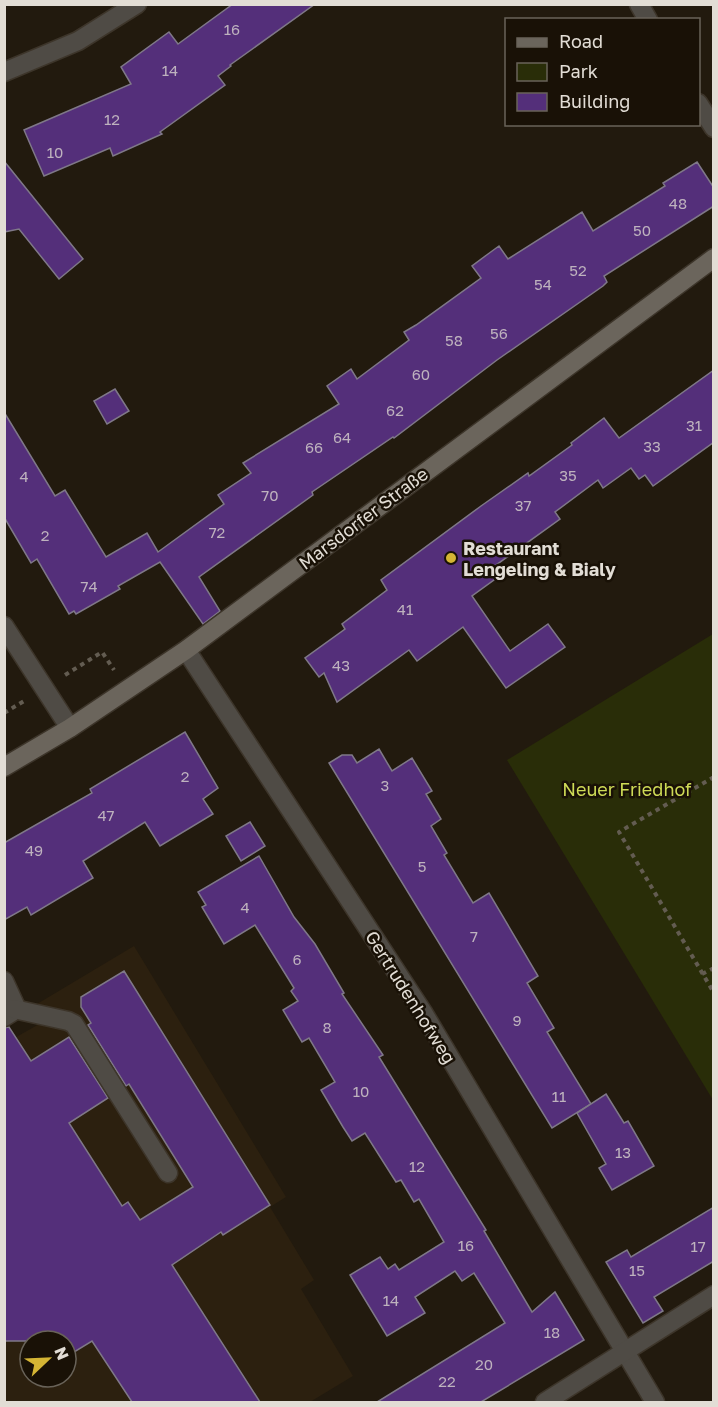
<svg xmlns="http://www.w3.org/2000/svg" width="718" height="1407" viewBox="0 0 718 1407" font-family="'Golos Text',sans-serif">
<rect width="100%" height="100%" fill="#221a0e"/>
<!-- built -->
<path fill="#2c200f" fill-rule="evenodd" d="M134,946L286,1197L270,1207L314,1280L301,1289L353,1376L310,1402H5L4,1044L41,1023L32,1007ZM30,1341H66V1377H30Z"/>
<!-- green -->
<path fill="#292d08" d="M713,634V1100L507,760Z"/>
<!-- building -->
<g fill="#542f7a" stroke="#7f7888" stroke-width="1.5">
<path d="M233,4H315L230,65L231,66L218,76L225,85L160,132L162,134L113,156L110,148L44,176L24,130L131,84L121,67L169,32L178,44Z"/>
<path d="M4,161L83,259L59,279L19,229L4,232Z"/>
<path d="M697,162L714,188V206L604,276L607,282L603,286L497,360L394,438L393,437L312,492L313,495L199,577L220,611L203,624L160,562L118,586L120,589L76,614L74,611L69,614L37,559L31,563L4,517V412L55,496L65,490L106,557L147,533L158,552L224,504L218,495L251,473L243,463L339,404L327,386L351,369L357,379L409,340L404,332L416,325L481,278L472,266L488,254L499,246L508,259L582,212L593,231L665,186L663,183Z"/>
<path d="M714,370V442L653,486L645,475L639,479L631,468L603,488L598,480L555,512L560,519L492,568L498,577L472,596L510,651L548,624L565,647L506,688L463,627L417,661L409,650L337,702L324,673L319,677L305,658L345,629L342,624L387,590L381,580L481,506L528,473L529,476L572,445L571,443L604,418L619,438Z"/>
<path d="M115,389L129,411L107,424L94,401Z"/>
<path d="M185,732L218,788L203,799L213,814L160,846L145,822L83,861L93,878L31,915L27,907L4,920V843L92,793L90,789Z"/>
<path d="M379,749L392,771L412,758L432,791L426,794L441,819L431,826L447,853L444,855L473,903L489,893L538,976L527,983L554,1028L547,1032L591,1104L552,1128L329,763L342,755H352L357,763Z"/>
<path d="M250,822L265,846L241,861L226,836Z"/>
<path d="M259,856L294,917L315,944L344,993L342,994L383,1055L379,1057L486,1230L484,1231L532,1312L555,1292L584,1340L481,1402H377L505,1323L474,1273L462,1281L455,1271L415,1297L425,1313L387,1336L350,1275L380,1257L388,1269L395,1264L399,1270L444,1242L419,1199L414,1202L401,1180L396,1182L365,1133L352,1141L343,1127L321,1090L335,1082L309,1038L302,1042L283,1010L298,1001L291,991L294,988L255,925L224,944L202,907L206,905L198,892Z"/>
<path d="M124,971L270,1205L223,1235L221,1232L172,1265L260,1402H132L92,1341L66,1357V1341H4V1028L9,1027L31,1061L69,1037L108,1098L69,1123L122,1206L128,1202L140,1220L193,1187L129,1084L126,1086L88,1025L91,1023L81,1007V997Z"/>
<path d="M606,1094L624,1123L628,1121L654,1166L612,1190L599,1168L606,1164L577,1113Z"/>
<path d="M714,1207V1261L654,1297L663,1311L643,1323L606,1262L627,1250L631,1257Z"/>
</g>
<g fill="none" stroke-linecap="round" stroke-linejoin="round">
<defs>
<g id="lane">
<path d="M4,981L15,1005L12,1012L4,1017"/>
<path d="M14,1009L68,1021L74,1024L168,1173"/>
</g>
<g id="street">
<path d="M639,4L648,20"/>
<path d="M4,72L78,41L137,4"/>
<path d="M698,103L714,128"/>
<path d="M4,626L70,728"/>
<path d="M186,650L424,1014L655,1402"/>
<path d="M545,1402L714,1295"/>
</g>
<path id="secondary" d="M4,767L70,728L186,650L714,258"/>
</defs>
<!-- lane casing -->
<use href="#lane" stroke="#3d352a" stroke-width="21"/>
<!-- street casing -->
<use href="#street" stroke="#3d352a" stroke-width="21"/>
<!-- secondary casing -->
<use href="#secondary" stroke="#3d352a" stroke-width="21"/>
<!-- path -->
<g stroke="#635c51" stroke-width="4" stroke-dasharray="4.5 4.5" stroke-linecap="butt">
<path d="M65,675L102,652L114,670"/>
<path d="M4,713L24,701"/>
<path d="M714,777L619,832L714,993"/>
<path d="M702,974L714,968"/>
</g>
<!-- lane -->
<use href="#lane" stroke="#4f4b45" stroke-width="18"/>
<!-- street -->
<use href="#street" stroke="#4f4b45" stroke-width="18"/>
<!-- secondary -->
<use href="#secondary" stroke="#6b655c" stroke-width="18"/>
</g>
<!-- markers -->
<circle fill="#d5b534" stroke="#191106" stroke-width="2" cx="451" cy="558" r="6"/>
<g text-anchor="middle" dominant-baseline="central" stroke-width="5" stroke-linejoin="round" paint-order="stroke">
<!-- number labels -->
<g font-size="15" fill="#beb2be">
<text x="232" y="29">16</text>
<text x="170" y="70">14</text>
<text x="112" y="119">12</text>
<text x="55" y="152">10</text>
<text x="678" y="203">48</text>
<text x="642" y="230">50</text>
<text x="578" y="270">52</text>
<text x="543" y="284">54</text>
<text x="499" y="333">56</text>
<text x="454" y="340">58</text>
<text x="421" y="374">60</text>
<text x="395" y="410">62</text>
<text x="694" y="425">31</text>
<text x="342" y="437">64</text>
<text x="652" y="446">33</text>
<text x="314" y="447">66</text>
<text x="568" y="475">35</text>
<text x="24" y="476">4</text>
<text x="270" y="495">70</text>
<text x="523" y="505">37</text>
<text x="217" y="532">72</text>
<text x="45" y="535">2</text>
<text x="89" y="586">74</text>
<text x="405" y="609">41</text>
<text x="341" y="665">43</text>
<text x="185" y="776">2</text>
<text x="385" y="785">3</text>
<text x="106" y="815">47</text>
<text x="34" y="850">49</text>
<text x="422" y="866">5</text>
<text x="245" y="907">4</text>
<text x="474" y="936">7</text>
<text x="297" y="959">6</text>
<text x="517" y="1020">9</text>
<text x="327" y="1027">8</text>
<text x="361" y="1091">10</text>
<text x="559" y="1096">11</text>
<text x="623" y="1152">13</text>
<text x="417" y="1166">12</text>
<text x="466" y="1245">16</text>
<text x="698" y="1246">17</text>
<text x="637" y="1270">15</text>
<text x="391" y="1300">14</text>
<text x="552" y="1332">18</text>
<text x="484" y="1364">20</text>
<text x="447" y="1381">22</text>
</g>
<!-- street labels -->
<g font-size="18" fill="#e2ddd5" stroke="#191106">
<text transform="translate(363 518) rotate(-37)">Marsdorfer Straße</text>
<text transform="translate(411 997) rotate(58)">Gertrudenhofweg</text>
</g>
<!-- poi labels -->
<g font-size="18" font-weight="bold" fill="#e2ddd5" stroke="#191106" text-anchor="start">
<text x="463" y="548">Restaurant<tspan x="463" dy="21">Lengeling &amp; Bialy</tspan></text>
</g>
<!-- park labels -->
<g font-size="18" fill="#ceda56" stroke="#191106">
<text x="627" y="789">Neuer Friedhof</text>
</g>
</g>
<!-- border -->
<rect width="718" height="1407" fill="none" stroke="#e2ddd5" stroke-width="12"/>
<!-- legend -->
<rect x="505" y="18" width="195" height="108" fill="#191106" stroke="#696359" stroke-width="1.5"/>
<rect x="517" y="38" width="30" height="9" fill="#6b655c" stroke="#696359" stroke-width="1.5"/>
<text x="559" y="48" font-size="18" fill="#e2ddd5">Road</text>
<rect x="517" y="63" width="30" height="18" fill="#292d08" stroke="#696359" stroke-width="1.5"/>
<text x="559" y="78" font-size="18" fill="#e2ddd5">Park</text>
<rect x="517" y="93" width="30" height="18" fill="#542f7a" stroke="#696359" stroke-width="1.5"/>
<text x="559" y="108" font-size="18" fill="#e2ddd5">Building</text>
<!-- north arrow -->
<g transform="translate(48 1359) rotate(67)"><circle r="28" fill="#191106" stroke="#696359" stroke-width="1.5"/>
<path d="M0-4.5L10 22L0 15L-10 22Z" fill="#d5b534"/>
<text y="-9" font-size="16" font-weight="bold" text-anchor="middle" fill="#e2ddd5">N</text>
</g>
</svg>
